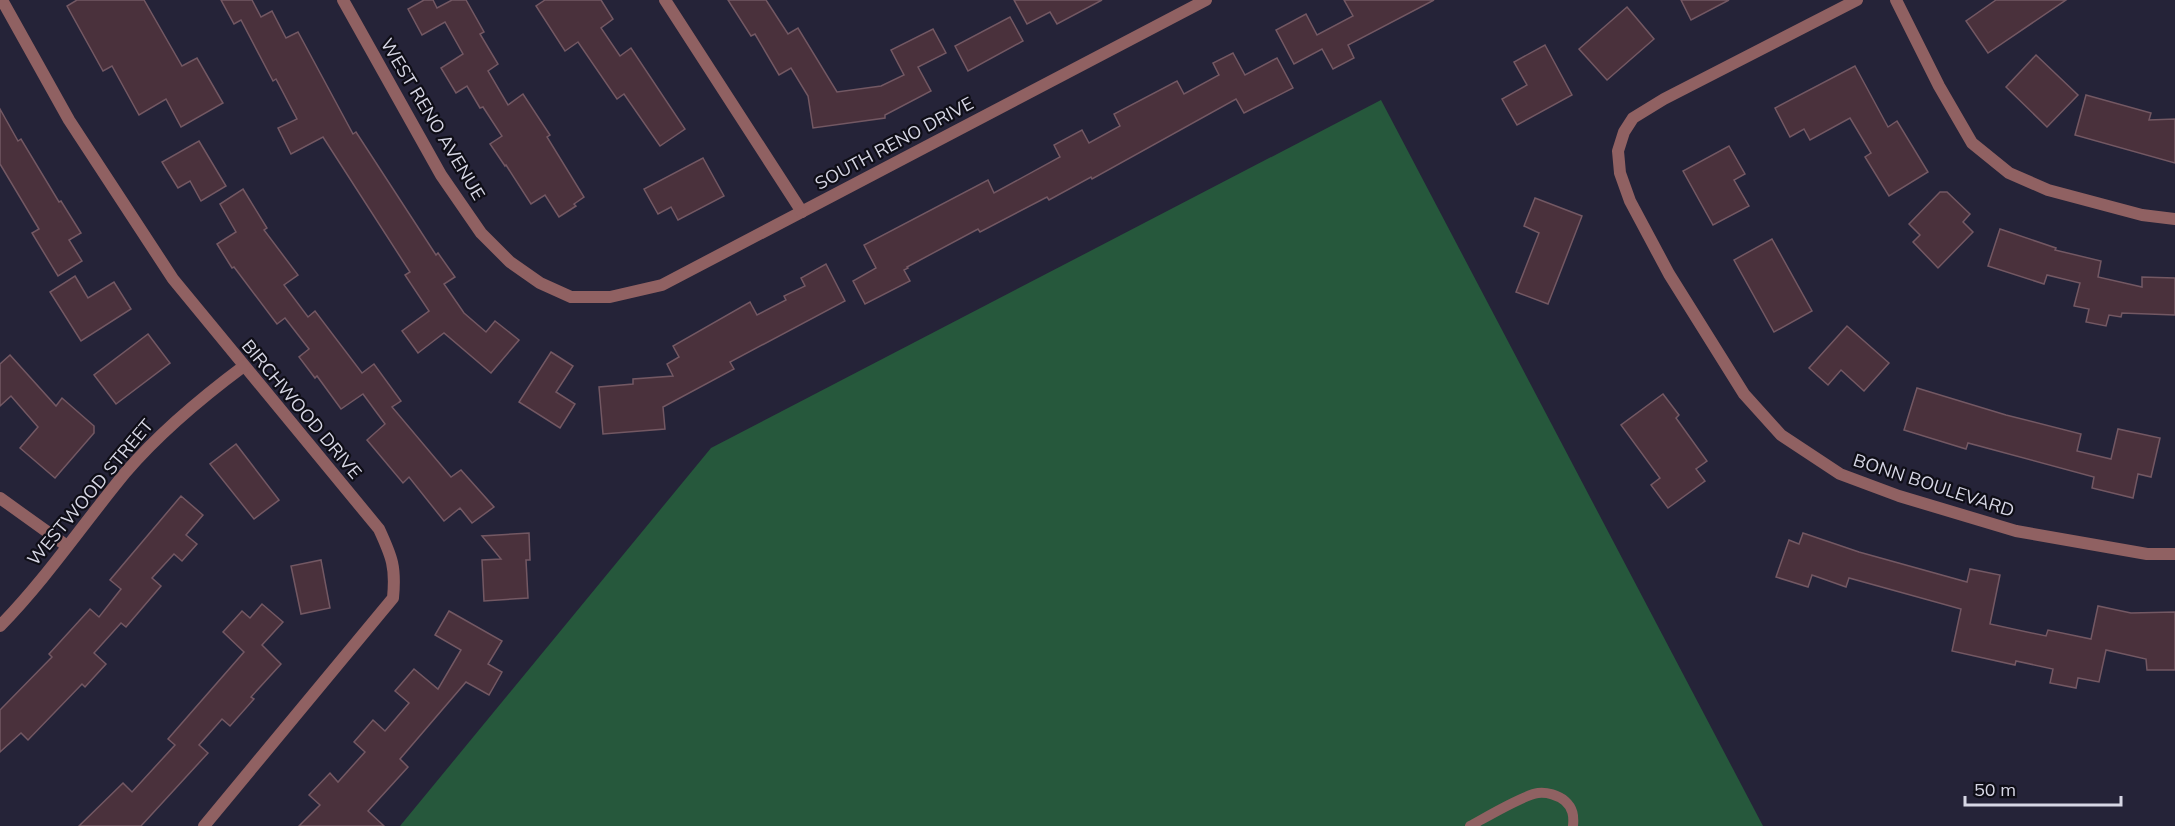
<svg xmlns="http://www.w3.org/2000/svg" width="2175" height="826" viewBox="0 0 2175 826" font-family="Mulish,sans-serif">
<rect width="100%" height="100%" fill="#252338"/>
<!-- green -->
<path fill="#26583c" d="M1381,100L1763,826H400L711,448Z"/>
<!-- building -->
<g fill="#4a313c" stroke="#735863" stroke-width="1.5">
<path d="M77,0H144L182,66L197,58L223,103L181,127L166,99L139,115L112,66L103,71L67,6Z"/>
<path d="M221,0H252L261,17L272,11L286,38L298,32L353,134L356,132L436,255L438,253L455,277L444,284L464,313L486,332L495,321L519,340L491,373L444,333L418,353L402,331L429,311L405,275L410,272L323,137L291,154L278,128L297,119L276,79L273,81L241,20L234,24Z"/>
<path d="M424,0H433L437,8L452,0H466L484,32L480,34L498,64L488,71L508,105L523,94L550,135L547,137L584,197L574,204L576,206L559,217L545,195L531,204L506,165L505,166L490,144L502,136L483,107L480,108L467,86L456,93L441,68L463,54L445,22L422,35L408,9Z"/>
<path d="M545,0H601L613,19L601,28L620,56L631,48L685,129L660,146L624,94L617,99L578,42L565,51L536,6Z"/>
<path d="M728,0H766L788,34L798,28L837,92L881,86L904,75L891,50L933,29L946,53L918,67L931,91L885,115V118L813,128L808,96L791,68L779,75L755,34L751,36Z"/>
<path d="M1014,0H1102L1057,24L1050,12L1027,24Z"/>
<path d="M1344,0H1434L1348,45L1354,58L1333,69L1322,49L1294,64L1276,30L1306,14L1317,35L1353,16Z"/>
<path d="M1681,0H1729L1691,20Z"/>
<path d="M1996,0H2066L1988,53L1966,21Z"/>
<path d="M1627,7L1654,39L1607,80L1579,49Z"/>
<path d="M1010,17L1023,41L968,71L955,46Z"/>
<path d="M1545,45L1572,95L1517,125L1502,99L1527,85L1514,62Z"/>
<path d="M1233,53L1245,75L1277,58L1293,88L1244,113L1236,99L1092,179L1091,177L1049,200L1047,197L980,232L978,229L907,267L908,268L904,270L910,281L865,304L853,281L876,268L864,245L988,180L994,193L1060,157L1054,145L1082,130L1089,143L1120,126L1114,114L1177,81L1184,94L1219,75L1213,63Z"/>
<path d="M2036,55L2078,95L2047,127L2006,87Z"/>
<path d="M1855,66L1888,127L1897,121L1928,172L1889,196L1865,157L1871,153L1850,118L1810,140L1804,129L1790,137L1775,108Z"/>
<path d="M2086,95L2151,113L2149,120L2175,119V163L2075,135Z"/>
<path d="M0,109L18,141L21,139L59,202L61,201L81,233L69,240L82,261L58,276L32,233L39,229L0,164Z"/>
<path d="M199,141L226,186L201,201L190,181L178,188L162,162Z"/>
<path d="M1729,146L1745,174L1734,180L1749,206L1713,225L1683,171Z"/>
<path d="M703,158L724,196L678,220L671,207L658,214L644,189Z"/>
<path d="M243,189L267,228L264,230L298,275L284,285L308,317L315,311L362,373L374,364L401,401L392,407L451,477L461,470L494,507L472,523L460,508L444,521L409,477L403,483L367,440L385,424L363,394L341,409L317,376L315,378L299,357L309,349L285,318L277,324L234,267L232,268L217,244L236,232L220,204Z"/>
<path d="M1940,192H1947L1970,214L1963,222L1973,232L1938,268L1913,242L1920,235L1909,224Z"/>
<path d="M1535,198L1582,216L1548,304L1516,292L1539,233L1524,226Z"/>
<path d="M2000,229L2056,248L2055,250L2101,261L2098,277L2142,287V277L2175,278V315L2122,313L2121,317L2109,315L2106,326L2086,322L2089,309L2074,306L2080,283L2047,275L2044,284L1988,266Z"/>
<path d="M1772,239L1812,311L1774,332L1734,260Z"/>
<path d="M826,264L845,301L730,362L734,369L663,407L665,429L603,434L599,387L633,384V379L673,376L667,364L679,357L673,346L750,302L757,315L786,300L784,296L805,286L801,278Z"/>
<path d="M75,276L88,298L114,282L131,309L81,341L50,292Z"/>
<path d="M1847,326L1889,363L1864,391L1841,370L1828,385L1809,368Z"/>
<path d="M148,334L170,363L116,404L94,375Z"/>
<path d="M551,352L573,366L556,392L575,404L560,428L519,402Z"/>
<path d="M10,355L56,406L62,398L94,426V433L55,478L20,448L38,427L11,396L0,406V364Z"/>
<path d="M1917,388L2006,415L2081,434L2077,451L2111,459L2118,429L2160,438L2151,477L2138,474L2133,498L2092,488L2094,477L1968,443L1966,449L1904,430Z"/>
<path d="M1663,394L1679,415L1676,418L1707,461L1696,469L1705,481L1668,508L1651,485L1660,478L1621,425Z"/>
<path d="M236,444L279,500L254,519L210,464Z"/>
<path d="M181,496L203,515L186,535L197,544L182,561L174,554L152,578L161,586L126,627L121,623L94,653L106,664L85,687L82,684L28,740L21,733L0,752V710L52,657L49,654L90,609L99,617L121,589L110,580Z"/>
<path d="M529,533L530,560H526L528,598L484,601L482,560L501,559L482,536Z"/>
<path d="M1803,533L1859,552L1967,582L1970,569L2000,575L1990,624L2046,636L2048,630L2091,639L2098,606L2131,613L2175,612V670H2147L2146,659L2106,650L2099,682L2078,678L2076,688L2050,683L2053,669L2016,661L2015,665L1952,651L1961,609L1849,578L1846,587L1812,575L1808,587L1776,577L1789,540L1799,544Z"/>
<path d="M321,560L330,608L301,614L291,566Z"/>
<path d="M262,604L283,622L262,645L281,664L251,697L254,699L230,726L222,719L199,745L208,753L141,826H79L123,783L132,792L175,745L168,739L244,652L223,632L242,611L250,618Z"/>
<path d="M449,611L502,641L488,664L502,672L489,695L466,682L400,759L408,767L368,811L384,826H299L320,805L309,795L330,773L338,782L365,752L354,742L373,720L385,731L409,703L395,691L414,669L438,689L461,650L435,635Z"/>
</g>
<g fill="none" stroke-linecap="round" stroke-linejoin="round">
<!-- lane -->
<path stroke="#906162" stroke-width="10" d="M1470,826C1485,818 1523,795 1538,793C1547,792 1558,795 1565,801C1573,808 1574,816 1573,826"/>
<!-- street -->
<g stroke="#906162" stroke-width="12">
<path d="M2,0L69,120L173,279L379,529C392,557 396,567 393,598L204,826"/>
<path d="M343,0L441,175L481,233L510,262L540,283L571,297H610L662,285L1206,0"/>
<path d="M665,0L802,212"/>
<path d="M1857,0L1664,99L1633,118L1624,132L1618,151L1620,173L1630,201L1669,274L1744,394L1781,435L1840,474L1899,496L2016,531L2147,554H2175"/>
<path d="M1896,0L1939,86L1972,143L2009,173L2048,190L2142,215L2175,219"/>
<path d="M0,498L67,546"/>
<path d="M0,626C46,579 83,524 125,473C160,432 201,398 244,366"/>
</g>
</g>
<g text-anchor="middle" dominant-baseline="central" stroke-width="4.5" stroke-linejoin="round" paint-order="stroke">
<!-- street labels -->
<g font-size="18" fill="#d7d7e5" stroke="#0f0e17">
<text transform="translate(433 119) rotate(59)">WEST RENO AVENUE</text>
<text transform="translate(894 143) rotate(-28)">SOUTH RENO DRIVE</text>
<text transform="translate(302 409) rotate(50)">BIRCHWOOD DRIVE</text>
<text transform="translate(1934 485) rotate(18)">BONN BOULEVARD</text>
<text transform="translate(90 492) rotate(-50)">WESTWOOD STREET</text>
</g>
</g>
<!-- scale -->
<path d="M1965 796v9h156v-9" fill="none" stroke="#d7d7e5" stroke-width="3"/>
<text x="1974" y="796" font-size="18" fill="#d7d7e5" stroke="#0f0e17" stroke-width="4.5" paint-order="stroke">50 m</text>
</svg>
